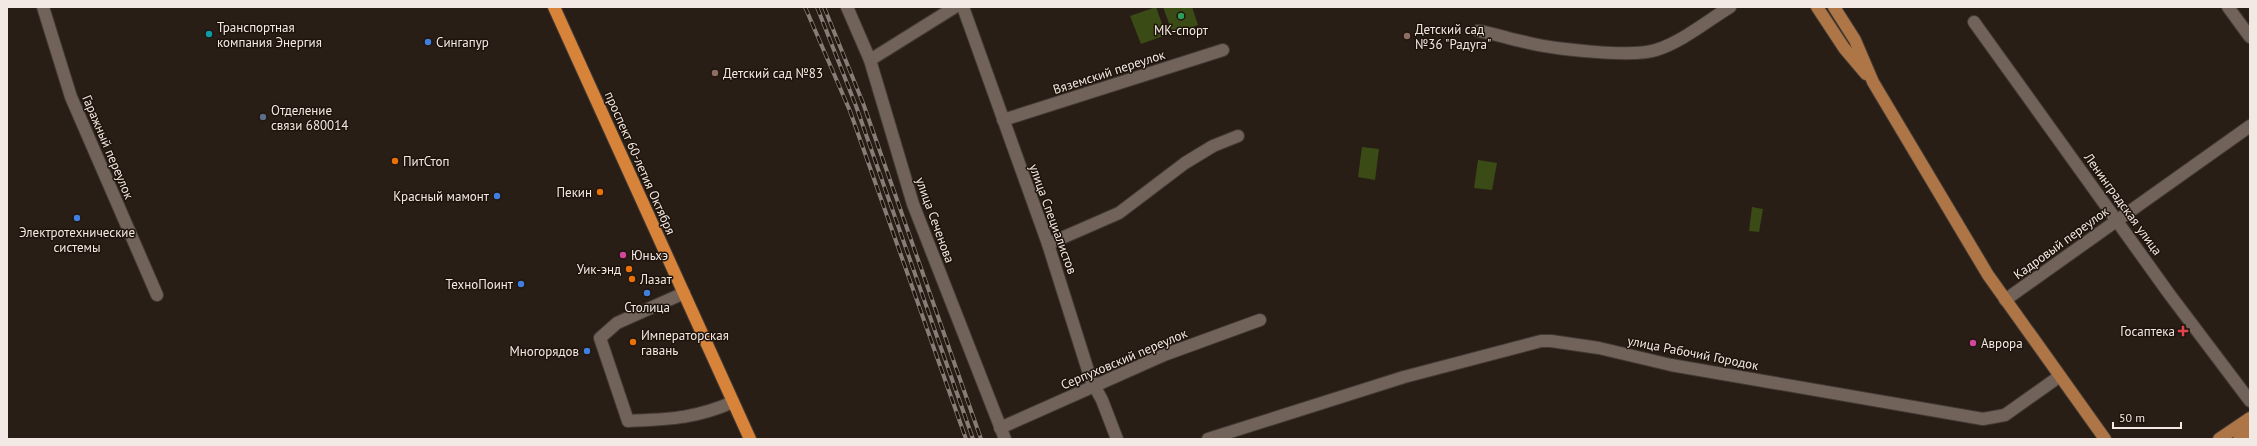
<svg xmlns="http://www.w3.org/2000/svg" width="2257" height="446" viewBox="0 0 2257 446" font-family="'PT Sans',sans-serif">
<rect width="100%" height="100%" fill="#291e15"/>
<!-- green -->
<g fill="#3b4b16">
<path d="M1156,7L1166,35L1141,44L1130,16Z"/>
<path d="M1163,7H1192L1198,25L1173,34Z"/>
<path d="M1362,147L1379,149L1375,180L1358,177Z"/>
<path d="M1478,160L1497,163L1492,190L1474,188Z"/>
<path d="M1752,207L1763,209L1759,232L1749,231Z"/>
</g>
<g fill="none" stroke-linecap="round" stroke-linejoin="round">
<defs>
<g id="minor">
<path d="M43,7L71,97L157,295"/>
<path d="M847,7L870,60L913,204L1005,439"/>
<path d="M963,7L1048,244L1091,380L1102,400L1117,439"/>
<path d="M2228,7L2250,37"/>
<path d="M1974,22L2170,295L2250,401"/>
<path d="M1478,31C1494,33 1509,39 1525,42C1553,49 1631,58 1656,50C1682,42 1707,21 1730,7"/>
<path d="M870,60L955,7"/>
<path d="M1003,120L1223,50"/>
<path d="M1048,244L1119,213L1185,163L1213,146L1238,136"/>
<path d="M684,293L617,323L600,338L628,421C669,419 694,419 733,402"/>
<path d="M2005,300L2250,126"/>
<path d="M1000,428L1164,355L1260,320"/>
<path d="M1208,439L1404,377L1541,341H1551L1599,348L1671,365L1983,419L2005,415L2060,376"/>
</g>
<g id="major">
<path d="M1817,7L1844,48L1866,74"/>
<path d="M1834,7L1855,40L1873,82L1988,275L2105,439"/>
<path d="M2219,439L2250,418"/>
<path d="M2239,439L2250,432"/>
</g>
<path id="highway" d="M554,7L750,439"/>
</defs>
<!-- minor casing -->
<use href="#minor" stroke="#423a34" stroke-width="14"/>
<!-- major casing -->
<use href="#major" stroke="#423a34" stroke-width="14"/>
<!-- highway casing -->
<use href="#highway" stroke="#423a34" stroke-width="14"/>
<!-- minor -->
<use href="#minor" stroke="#71635a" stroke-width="12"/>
<!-- major -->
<use href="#major" stroke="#ae7646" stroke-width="12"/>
<!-- highway -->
<use href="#highway" stroke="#d78339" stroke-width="12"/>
<defs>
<g id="rail">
<path d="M805,7L850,111L966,439"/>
<path d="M817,7L856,106L973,439"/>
<path d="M824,7L863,103L981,439"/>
</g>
</defs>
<!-- rail casing -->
<use href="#rail" stroke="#877d76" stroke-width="4"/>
<!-- rail -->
<use href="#rail" stroke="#1f140c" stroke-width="2.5" stroke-dasharray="8" stroke-linecap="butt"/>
</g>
<!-- markers -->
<circle fill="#2e9e5b" stroke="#1f140c" stroke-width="1.5" cx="1181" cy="16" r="4"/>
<circle fill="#0f9aa8" stroke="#1f140c" stroke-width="1.5" cx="209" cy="34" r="4"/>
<g fill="#8d6e63" stroke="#1f140c" stroke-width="1.5">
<circle cx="1407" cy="36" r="4"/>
<circle cx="715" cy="73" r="4"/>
</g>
<g fill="#3f7fe0" stroke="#1f140c" stroke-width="1.5">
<circle cx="428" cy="42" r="4"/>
<circle cx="497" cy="196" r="4"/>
<circle cx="77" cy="218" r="4"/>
<circle cx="521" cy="284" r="4"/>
<circle cx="647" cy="293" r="4"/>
<circle cx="587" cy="351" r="4"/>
</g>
<circle fill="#5c6f8a" stroke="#1f140c" stroke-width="1.5" cx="263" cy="117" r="4"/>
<g fill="#e8710a" stroke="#1f140c" stroke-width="1.5">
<circle cx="395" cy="161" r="4"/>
<circle cx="600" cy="192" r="4"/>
<circle cx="629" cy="269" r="4"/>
<circle cx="632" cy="279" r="4"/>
<circle cx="633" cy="342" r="4"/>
</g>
<g fill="#d1479c" stroke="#1f140c" stroke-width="1.5">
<circle cx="623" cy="255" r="4"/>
<circle cx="1973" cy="343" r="4"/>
</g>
<path fill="#e0444e" stroke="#1f140c" stroke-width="1.5" d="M2181 325h4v4h4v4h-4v4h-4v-4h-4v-4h4z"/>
<g text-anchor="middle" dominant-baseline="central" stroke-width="3" stroke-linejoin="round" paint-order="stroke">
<!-- poi labels -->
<g font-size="13" fill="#f2e9e4" stroke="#1f140c" text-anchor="start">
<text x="217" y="27">Транспортная<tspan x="217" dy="15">компания Энергия</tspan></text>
<text x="1415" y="29">Детский сад<tspan x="1415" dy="15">№36 "Радуга"</tspan></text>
<text x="1181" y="30" text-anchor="middle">МК-спорт</text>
<text x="436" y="42">Сингапур</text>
<text x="723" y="73">Детский сад №83</text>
<text x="271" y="110">Отделение<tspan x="271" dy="15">связи 680014</tspan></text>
<text x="403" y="161">ПитСтоп</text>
<text x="592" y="192" text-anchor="end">Пекин</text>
<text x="489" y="196" text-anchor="end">Красный мамонт</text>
<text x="77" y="232" text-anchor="middle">Электротехнические<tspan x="77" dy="15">системы</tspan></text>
<text x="631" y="255">Юньхэ</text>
<text x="621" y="269" text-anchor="end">Уик-энд</text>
<text x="640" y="279">Лазат</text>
<text x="513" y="284" text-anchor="end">ТехноПоинт</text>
<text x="647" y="307" text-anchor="middle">Столица</text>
<text x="2175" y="331" text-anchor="end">Госаптека</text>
<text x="641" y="335">Императорская<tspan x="641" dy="15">гавань</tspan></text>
<text x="1981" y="343">Аврора</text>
<text x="579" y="351" text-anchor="end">Многорядов</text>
</g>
<!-- street labels -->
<g font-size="13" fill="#f2e9e4" stroke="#1f140c">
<text transform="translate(1109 72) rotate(-18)">Вяземский переулок</text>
<text transform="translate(108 147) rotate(67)">Гаражный переулок</text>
<text transform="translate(640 163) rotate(66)">проспект 60-летия Октября</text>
<text transform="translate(2123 204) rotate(54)">Ленинградская улица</text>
<text transform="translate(1053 219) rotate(70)">улица Специалистов</text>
<text transform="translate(935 220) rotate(70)">улица Сеченова</text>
<text transform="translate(2061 243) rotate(-36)">Кадровый переулок</text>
<text transform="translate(1693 353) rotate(11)">улица Рабочий Городок</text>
<text transform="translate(1124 359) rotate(-23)">Серпуховский переулок</text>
</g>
</g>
<!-- border -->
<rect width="2257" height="446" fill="none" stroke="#f2e9e4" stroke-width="16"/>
<!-- scale -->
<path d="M2113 422v6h68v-6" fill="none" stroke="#f2e9e4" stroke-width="2"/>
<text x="2119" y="422" font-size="12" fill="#f2e9e4" stroke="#1f140c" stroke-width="3" paint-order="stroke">50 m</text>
</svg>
